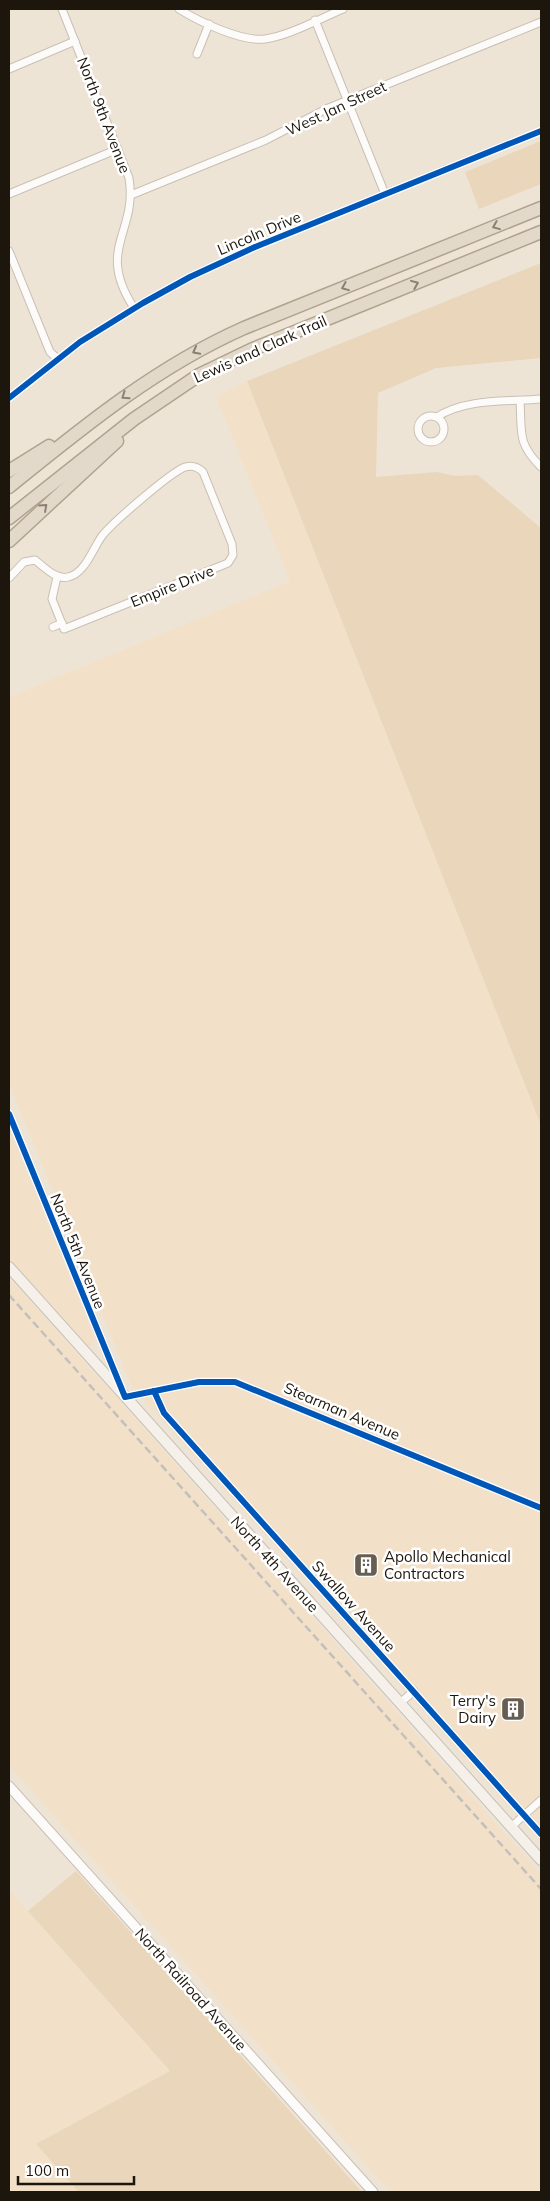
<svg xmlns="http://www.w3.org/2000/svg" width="550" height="2201" viewBox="0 0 550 2201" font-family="Mulish,sans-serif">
<rect width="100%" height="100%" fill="#eee4d6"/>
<!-- built -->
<g fill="#f2e1c8">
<path d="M247,381L541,1125V1843L132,1387L9,1084V697L290,581L216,397Z"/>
<path d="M9,1128L95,1339L92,1346H85L9,1261Z"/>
<path d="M9,1277L541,1874V2192H390L9,1766Z"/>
<path d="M9,1890L170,2072L36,2144L79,2192H9Z"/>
</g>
<!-- green -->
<g fill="#e9d6bb">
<path d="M541,141V184L479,209L465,172Z"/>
<path d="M541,263V358L436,368L378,393L376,477L437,472L455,476L478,475L541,528V1125L247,381Z"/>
<path d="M76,1871L362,2192H79L36,2144L170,2071L28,1911Z"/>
</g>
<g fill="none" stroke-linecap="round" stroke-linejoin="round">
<defs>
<g id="minor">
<path d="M62,9L129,178C138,233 95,248 134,308"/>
<path d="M179,9C198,21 241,42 265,39C291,35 319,19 343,9"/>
<path d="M315,20L385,194"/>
<path d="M197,54L209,24"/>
<path d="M9,69L75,41"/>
<path d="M9,194L118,149"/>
<path d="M131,195L266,140L326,109L541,22"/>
<path d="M9,251L50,352L58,359"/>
<path d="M9,398L80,342L143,303L190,277L255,247L541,131"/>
<path d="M520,401C522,433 517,443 541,467"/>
<circle cx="431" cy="429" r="13"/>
<path d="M437,417C466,398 508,402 541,399"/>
<path d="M9,578L24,562L35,560C44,567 56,580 68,577C85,574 93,548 102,536C112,523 171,472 185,467C192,465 198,467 203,472L232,544L233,555L228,563L64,629L52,599L57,577"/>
<path d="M53,627L62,623"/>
<path d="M9,1114L125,1397L199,1382H235L541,1508"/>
<path d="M154,1391L164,1413L541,1834"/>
<path d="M400,1703L414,1691"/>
<path d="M511,1827L541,1800"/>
</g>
<path id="tertiary" d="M9,1786L373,2192"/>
<path id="secondary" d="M9,1267L541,1860"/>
<g id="motorway">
<path d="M9,471L49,446"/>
<path d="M9,487C83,427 156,367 244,328L541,208"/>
<path d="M9,518L134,419L199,375L253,349L541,232"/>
<path d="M9,541L117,441"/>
</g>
</defs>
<!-- minor casing -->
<use href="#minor" stroke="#c8c0b5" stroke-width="9"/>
<!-- tertiary casing -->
<use href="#tertiary" stroke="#c8c0b5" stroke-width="11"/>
<!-- secondary casing -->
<use href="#secondary" stroke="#c8c0b5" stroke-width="12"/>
<!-- motorway casing -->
<use href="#motorway" stroke="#b0a38e" stroke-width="15"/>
<!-- minor -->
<use href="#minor" stroke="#fcfbf9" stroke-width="7"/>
<!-- tertiary -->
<use href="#tertiary" stroke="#fcfbf9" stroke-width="9"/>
<!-- secondary -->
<use href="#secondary" stroke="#f5f1ea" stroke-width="10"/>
<!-- motorway -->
<use href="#motorway" stroke="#e3d9ca" stroke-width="12"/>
<!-- rail -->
<path stroke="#c3bfbc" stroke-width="2.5" stroke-dasharray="8 4" stroke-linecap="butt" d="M9,1295L541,1889"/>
<defs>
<g id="cycleway">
<path d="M9,398L80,342L143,303L190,277L255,247L541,131"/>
<path d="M9,1114L125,1397L199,1382H235L541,1508"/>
<path d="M154,1391L164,1413L541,1834"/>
</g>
</defs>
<!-- cycleway casing -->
<use href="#cycleway" stroke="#fff" stroke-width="9"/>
<!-- cycleway -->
<use href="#cycleway" stroke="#0057b8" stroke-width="6"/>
</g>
<!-- one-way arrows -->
<defs><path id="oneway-chevron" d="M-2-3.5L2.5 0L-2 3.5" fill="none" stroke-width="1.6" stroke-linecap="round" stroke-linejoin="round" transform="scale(1.25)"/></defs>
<g stroke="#8a8175">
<use href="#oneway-chevron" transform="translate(496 226) rotate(158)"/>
<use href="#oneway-chevron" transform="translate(415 284) rotate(-22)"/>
<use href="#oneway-chevron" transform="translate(345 287) rotate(158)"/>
<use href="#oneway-chevron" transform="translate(196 351) rotate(152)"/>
<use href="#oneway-chevron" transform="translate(125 396) rotate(145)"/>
<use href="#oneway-chevron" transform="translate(44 507) rotate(-42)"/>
</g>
<!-- icons -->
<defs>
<symbol id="building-square" viewBox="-11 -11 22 22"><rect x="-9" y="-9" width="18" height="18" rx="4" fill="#665e53" stroke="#fff"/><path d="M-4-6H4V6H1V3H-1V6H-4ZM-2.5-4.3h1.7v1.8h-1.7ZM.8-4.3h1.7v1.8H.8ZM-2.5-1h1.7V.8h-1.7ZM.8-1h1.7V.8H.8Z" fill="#fff"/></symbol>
</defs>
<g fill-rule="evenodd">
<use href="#building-square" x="352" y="1551" width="28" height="28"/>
<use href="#building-square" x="499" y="1695" width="28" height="28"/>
</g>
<g text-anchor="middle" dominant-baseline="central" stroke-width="5" stroke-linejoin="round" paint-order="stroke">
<!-- street labels -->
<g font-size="15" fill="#1d160d" stroke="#fff">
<text transform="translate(336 108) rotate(-25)">West Jan Street</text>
<text transform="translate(104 115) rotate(69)">North 9th Avenue</text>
<text transform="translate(259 233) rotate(-23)">Lincoln Drive</text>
<text transform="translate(260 349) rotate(-24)">Lewis and Clark Trail</text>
<text transform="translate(172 586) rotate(-22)">Empire Drive</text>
<text transform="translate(78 1251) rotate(68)">North 5th Avenue</text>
<text transform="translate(342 1411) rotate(23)">Stearman Avenue</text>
<text transform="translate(275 1564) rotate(48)">North 4th Avenue</text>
<text transform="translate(354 1606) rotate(48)">Swallow Avenue</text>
<text transform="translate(191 1989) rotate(48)">North Railroad Avenue</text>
</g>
<!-- poi labels -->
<g font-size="15" fill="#1d160d" stroke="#fff" text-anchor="start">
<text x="384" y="1556">Apollo Mechanical<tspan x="384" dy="17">Contractors</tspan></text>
<text x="496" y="1700" text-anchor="end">Terry's<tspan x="496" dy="17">Dairy</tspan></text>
</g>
</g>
<!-- border -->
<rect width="550" height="2201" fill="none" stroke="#1d160d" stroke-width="20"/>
<!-- scale -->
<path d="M18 2176v8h116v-8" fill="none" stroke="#1d160d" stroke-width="2.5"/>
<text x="25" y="2176" font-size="15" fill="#1d160d" stroke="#ffffff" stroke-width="4" paint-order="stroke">100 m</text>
</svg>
